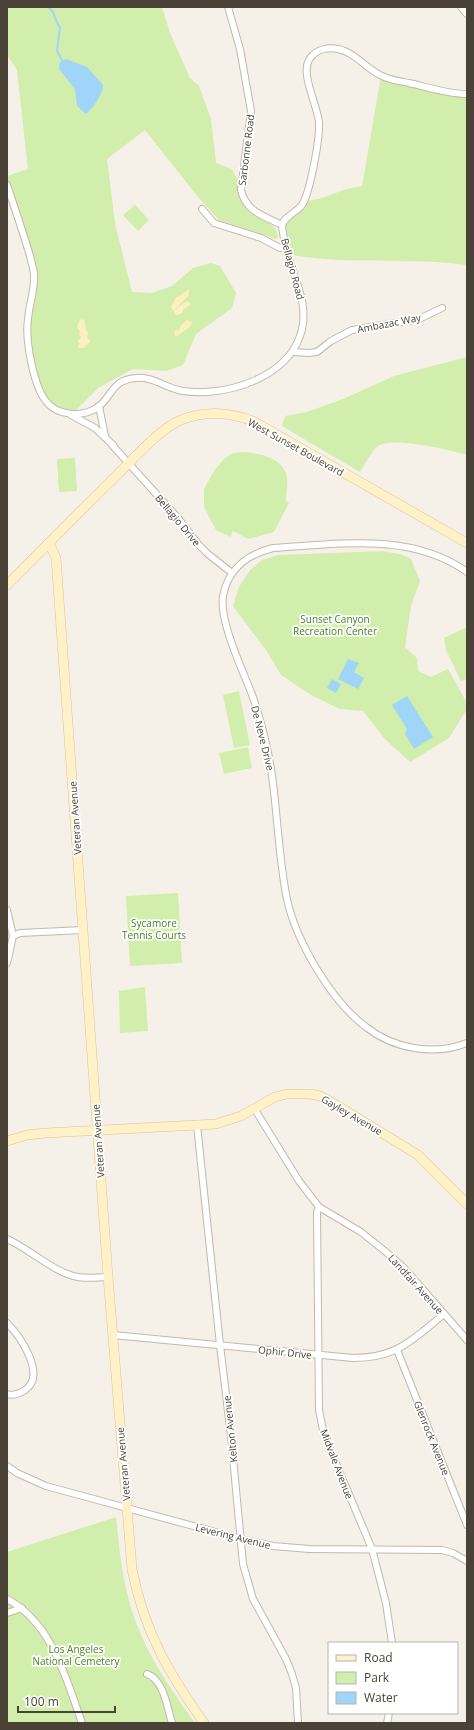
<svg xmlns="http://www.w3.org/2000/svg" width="474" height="1730" viewBox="0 0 474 1730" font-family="'Open Sans',sans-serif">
<rect width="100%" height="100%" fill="#f6f1e8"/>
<!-- green -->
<g fill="#d1eead">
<path d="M7,7H162L170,33L190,78L199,86L211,119L216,163L232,169L255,212L275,228L278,236L276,239L219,220L198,197L145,130L107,159L115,223L132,292L152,293L172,286L193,268L211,263L220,266L236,293L232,308L196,334L183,365L166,371L133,369L98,388L71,415L57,411L41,395L27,335L34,278L7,185V176L28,169L17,70L7,55Z"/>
<path d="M381,76L467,94V265C409,257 350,265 292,255L284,221L304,202L322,198L346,189L362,186Z"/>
<path d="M135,205L149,220L138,231L123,215Z"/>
<path d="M467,357V455C449,450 394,436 378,446C372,450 364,466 360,472L282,426L285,416L307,412L343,399L394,376Z"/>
<path d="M243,452C259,453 285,458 287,478C288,485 286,494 286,501L289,503L274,532L248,539L233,531L230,537L216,530L204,507V489L214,471L224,459L233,453Z"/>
<path d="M75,458L77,491L59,492L57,459Z"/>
<path d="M382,551L400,554L411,559L420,581L411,606L405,647L417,658L418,671L431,677L448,669L467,703V709L449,738L410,762L385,739L363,711L340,709L311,695L281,675L266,650L233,606L239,587L250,570L262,560L279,555Z"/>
<path d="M467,627V679L461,681L446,650L444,638Z"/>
<path d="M239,691L250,745L234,748L223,695Z"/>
<path d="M248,747L252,768L224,774L219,753Z"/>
<path d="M178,893L182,963L130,966L126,896Z"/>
<path d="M145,987L148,1031L120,1033L119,991Z"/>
<path d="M116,1517C119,1544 121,1570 128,1596C139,1644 167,1684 195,1723H7V1552Z"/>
</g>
<!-- sand -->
<g fill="#fdefc1">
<path d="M189,289V292L186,294L189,293V295L175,309L176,310L178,307L187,301L191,304L183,310V313L176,315L171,307L176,298Z"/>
<path d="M82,319L85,321L86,330L88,333L87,337L90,342L84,348H79L78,346L80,344L78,342L81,337L79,335L80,331L77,328L79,321Z"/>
<path d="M187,320L192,322L191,326L176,337L174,331L179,330L181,325Z"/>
</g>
<!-- water -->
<g fill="#9fd5f8">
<path d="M66,59L87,67L103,85C104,92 92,110 86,114L77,106L75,89L59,69L60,62Z"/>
<path d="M348,659L359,663L354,672L364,678L358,689L338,679Z"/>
<path d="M332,679L341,684L336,693L327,688Z"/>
<path d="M407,696L433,737L414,749L405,734L407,729L392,705Z"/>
</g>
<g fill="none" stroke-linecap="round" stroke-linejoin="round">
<!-- stream -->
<path stroke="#9fd5f8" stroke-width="2" d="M48,7C56,12 54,21 60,27L57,51L62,60"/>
<defs>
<g id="street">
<path d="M228,7L240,49L251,111L241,190C246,212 264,216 282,225"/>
<path d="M461,7L467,14"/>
<path d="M7,185C15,209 23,232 30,256C31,262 34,269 34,275C35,289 29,305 28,319C25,339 33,383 45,400C56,416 83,418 98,407C113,396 111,380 136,378C153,376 167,389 183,391C224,397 285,379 300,336C312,304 290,272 284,240C284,236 282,230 282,226C283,217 297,212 302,205C310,193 320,138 319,123C318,105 298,71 311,57C317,49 329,47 338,49C354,52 366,68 380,75C389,80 399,81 409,83C428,87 447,94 467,94"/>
<path d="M202,209L214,223L261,238L280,248L286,247"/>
<path d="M293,352L309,353L317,352L331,341L352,330L419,319L442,308"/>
<path d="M99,406L105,436"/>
<path d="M71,415L95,428L113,445"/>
<path d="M113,446L178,518L198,544L208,554L232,573"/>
<path d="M467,572C411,532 338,544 273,548C248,554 228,569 223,596C219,620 242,669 251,692C257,707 261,723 265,739C278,791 276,846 287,899C296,941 331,1001 366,1027C394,1049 434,1056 467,1043"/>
<path d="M7,910L13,936"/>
<path d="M7,963L13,936L20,933L83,930"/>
<path d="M254,1108L299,1181L319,1207L361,1232L386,1252L404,1268L467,1340"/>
<path d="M197,1125L220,1345L231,1436L243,1564L253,1599L286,1659L292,1674L296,1688L298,1723"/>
<path d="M319,1207L317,1212L319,1410L324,1435L372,1549L386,1603L392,1643"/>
<path d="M7,1239C30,1249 54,1273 78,1277C88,1279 98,1277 108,1277"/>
<path d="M7,1323C20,1336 47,1375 25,1390C19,1394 13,1396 7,1394"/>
<path d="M113,1335L353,1358C397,1358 412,1340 443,1315"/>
<path d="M397,1350L467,1525"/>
<path d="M7,1466L17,1473L46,1486L241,1539L273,1546L309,1549L442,1550L453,1553L467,1561"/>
<path d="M7,1599C52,1623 66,1678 82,1723"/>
<path d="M7,1613L22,1608"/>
<path d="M147,1674C164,1680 167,1707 172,1723"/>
<path d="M387,1723L389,1713"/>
</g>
<g id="secondary">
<path d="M49,543L56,558L108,1277L132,1569C144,1631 168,1672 204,1723"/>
<path d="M7,585C44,548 81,510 119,473C135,457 161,428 181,420C206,410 230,412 255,422L467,543"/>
<path d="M7,1141L27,1135L46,1133L216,1124L241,1116L275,1097L287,1094H310L320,1096L330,1101L418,1155L467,1204"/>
</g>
</defs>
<!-- street casing -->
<use href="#street" stroke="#c2b9a9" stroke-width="8"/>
<!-- secondary casing -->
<use href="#secondary" stroke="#dac693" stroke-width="10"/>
<!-- street -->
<use href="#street" stroke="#fff" stroke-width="6"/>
<!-- secondary -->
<use href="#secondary" stroke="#fff1c8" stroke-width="9"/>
</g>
<g text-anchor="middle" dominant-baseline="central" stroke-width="3.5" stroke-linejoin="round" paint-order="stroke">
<!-- street labels -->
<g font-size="10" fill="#4a4236" stroke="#fff">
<text transform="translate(246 150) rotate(-83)">Sarbonne Road</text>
<text transform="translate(293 269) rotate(75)">Bellagio Road</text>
<text transform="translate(389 323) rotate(-11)">Ambazac Way</text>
<text transform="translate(296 447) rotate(29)">West Sunset Boulevard</text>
<text transform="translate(178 520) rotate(50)">Bellagio Drive</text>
<text transform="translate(263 738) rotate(76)">De Neve Drive</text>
<text transform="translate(75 818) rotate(-94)">Veteran Avenue</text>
<text transform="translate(352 1115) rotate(30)">Gayley Avenue</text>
<text transform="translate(98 1141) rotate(-94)">Veteran Avenue</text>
<text transform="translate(416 1284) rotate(48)">Landfair Avenue</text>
<text transform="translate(285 1352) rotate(6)">Ophir Drive</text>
<text transform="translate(230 1429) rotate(-96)">Kelton Avenue</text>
<text transform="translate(432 1438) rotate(68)">Glenrock Avenue</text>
<text transform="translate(123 1464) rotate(-95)">Veteran Avenue</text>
<text transform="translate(337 1464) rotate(69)">Midvale Avenue</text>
<text transform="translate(233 1536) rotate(14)">Levering Avenue</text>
</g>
<!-- park labels -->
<g font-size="10" fill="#488222" stroke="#fff">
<text x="335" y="619">Sunset Canyon<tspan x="335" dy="12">Recreation Center</tspan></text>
<text x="154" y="923">Sycamore<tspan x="154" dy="12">Tennis Courts</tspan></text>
<text x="76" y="1649">Los Angeles<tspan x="76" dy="12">National Cemetery</tspan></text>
</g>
</g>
<!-- border -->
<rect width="474" height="1730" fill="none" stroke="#4a4236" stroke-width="16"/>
<!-- legend -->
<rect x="328" y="1642" width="130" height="72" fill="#ffffff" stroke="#b7b3af"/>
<rect x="336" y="1655" width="20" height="6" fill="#fff1c8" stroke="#b7b3af"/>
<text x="364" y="1662" font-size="12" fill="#4a4236">Road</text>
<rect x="336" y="1672" width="20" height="12" fill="#d1eead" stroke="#b7b3af"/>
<text x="364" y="1682" font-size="12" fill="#4a4236">Park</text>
<rect x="336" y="1692" width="20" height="12" fill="#9fd5f8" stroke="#b7b3af"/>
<text x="364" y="1702" font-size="12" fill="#4a4236">Water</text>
<!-- scale -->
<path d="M18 1706v6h97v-6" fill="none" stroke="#4a4236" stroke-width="2"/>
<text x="24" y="1706" font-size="12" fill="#4a4236" stroke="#ffffff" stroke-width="3" paint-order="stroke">100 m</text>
</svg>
